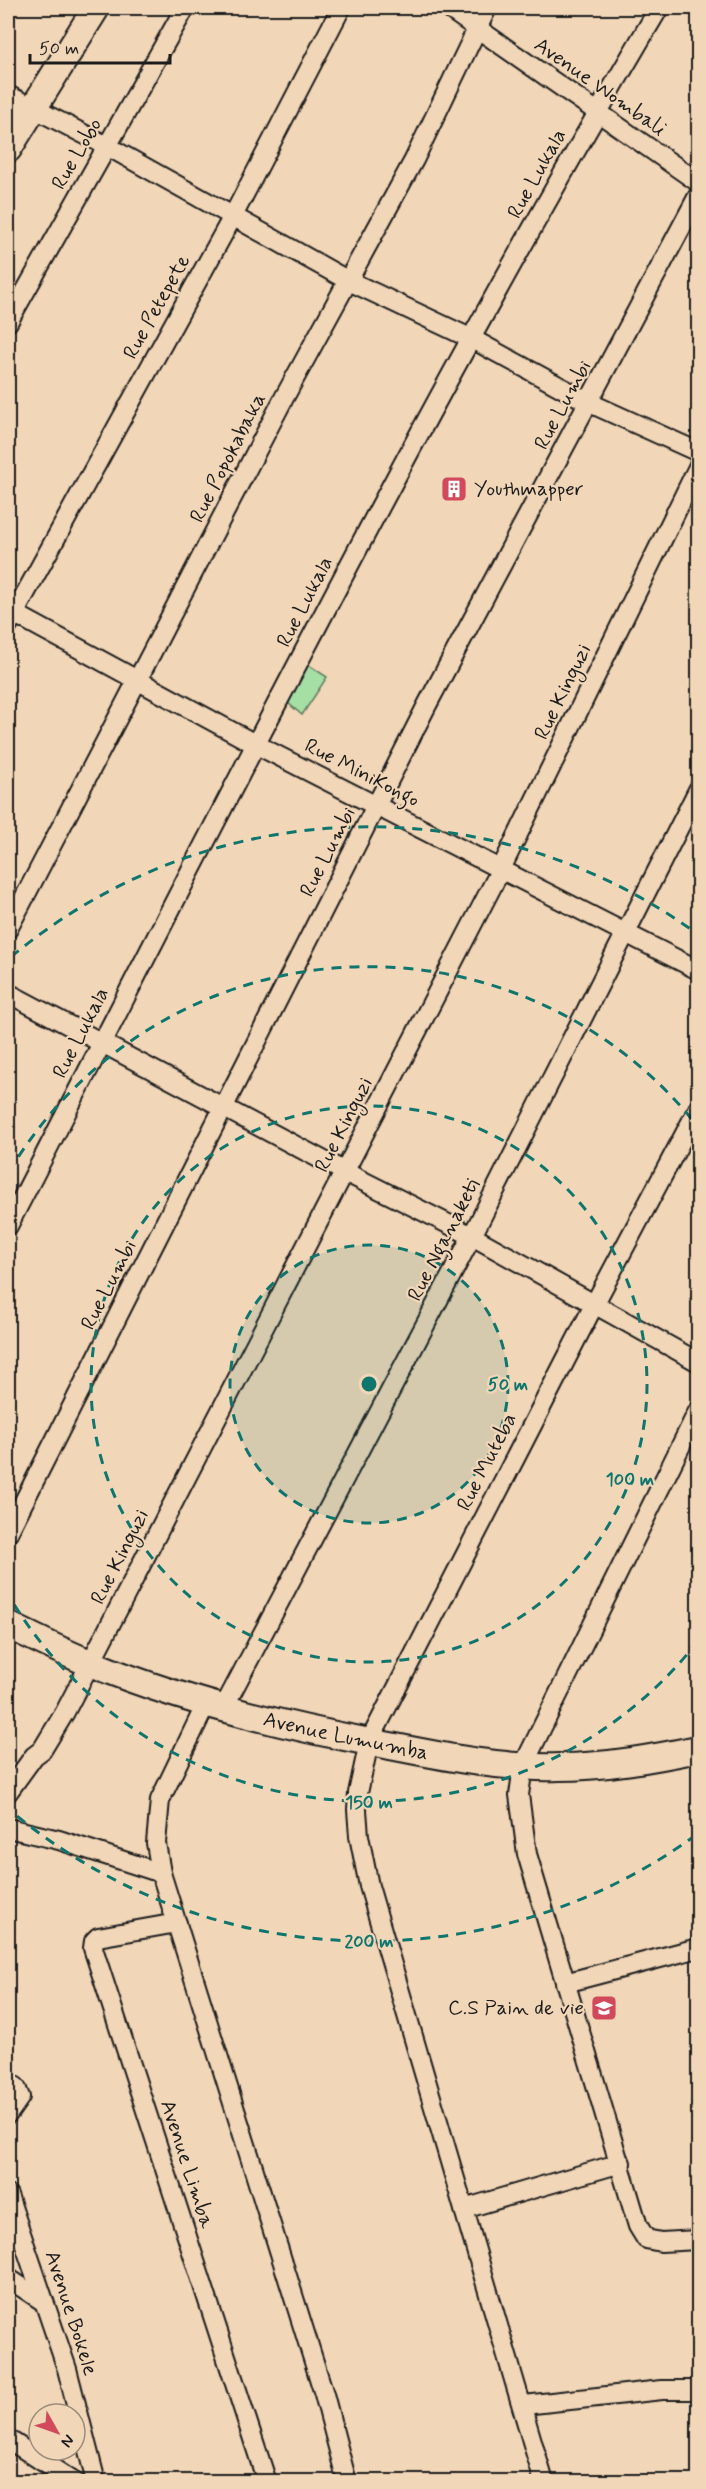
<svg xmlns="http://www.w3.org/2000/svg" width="706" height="2489" viewBox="0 0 706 2489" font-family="Mynerve,sans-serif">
<rect width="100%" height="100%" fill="#f1d6b8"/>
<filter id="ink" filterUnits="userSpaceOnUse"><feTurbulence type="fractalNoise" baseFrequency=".0167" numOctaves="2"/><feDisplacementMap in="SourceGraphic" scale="12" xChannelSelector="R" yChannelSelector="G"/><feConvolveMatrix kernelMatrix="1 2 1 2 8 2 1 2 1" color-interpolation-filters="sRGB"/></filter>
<g filter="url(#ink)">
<!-- green -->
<path fill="#a5dfa4" stroke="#607e60" stroke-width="1.5" d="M301,660L327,677L302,715L280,696Z"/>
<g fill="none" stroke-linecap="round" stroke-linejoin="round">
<defs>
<g id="street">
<path d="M448,8L698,182"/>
<path d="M8,95L107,146L347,280L472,339L590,403L698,452"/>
<path d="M8,322L185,8"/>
<path d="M8,610L253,743L698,970"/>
<path d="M8,625L232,218L341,8"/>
<path d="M8,929L285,396L414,160L487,8"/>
<path d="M8,993L345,1172L472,1236L698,1362"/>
<path d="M8,1226C219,817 424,404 659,8"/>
<path d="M698,1411L523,1766L519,1795L527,1854L638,2226L646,2239L661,2242L698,2240"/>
<path d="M8,1533L427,705L698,196"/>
<path d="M206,1704L160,1800L156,1843L161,1873L324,2394L347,2482"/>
<path d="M224,1707L472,1236L698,790"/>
<path d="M8,1792L34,1756L42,1750L65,1712L501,869L698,467"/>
<path d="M8,1828L59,1840L161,1873"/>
<path d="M177,1923L98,1937L94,1941L93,1948L267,2482"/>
<path d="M565,1983L698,1948"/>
<path d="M8,2082L16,2087L20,2097L8,2114"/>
<path d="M8,2195L67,2369L96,2482"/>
<path d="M464,2209L621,2163"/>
<path d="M8,2278L44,2302"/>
<path d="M524,2405L662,2390H698"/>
<path d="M8,2439L74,2482"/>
<path d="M544,2482L369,1886L359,1836L357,1810L358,1793L369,1742L595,1303L698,1109"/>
</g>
<g id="secondary">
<path d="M8,149L96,8"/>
<path id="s1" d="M8,1625C35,1638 62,1652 90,1663C180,1700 275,1724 370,1742C433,1754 495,1769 559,1767C605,1767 654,1758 698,1749"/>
</g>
</defs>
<!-- street casing -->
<use href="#street" stroke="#1c1c1c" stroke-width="22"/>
<!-- secondary casing -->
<use href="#secondary" stroke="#1c1c1c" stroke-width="30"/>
<!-- street -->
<use href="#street" stroke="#f1d6b8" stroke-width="18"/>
<!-- secondary -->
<use href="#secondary" stroke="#f1d6b8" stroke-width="26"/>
</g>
</g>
<!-- distance rings -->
<circle cx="369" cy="1384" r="139" fill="#0f766e" fill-opacity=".12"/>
<g fill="none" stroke="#0f766e" stroke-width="3" stroke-dasharray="10 8">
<circle cx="369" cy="1384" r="139"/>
<circle cx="369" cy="1384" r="278"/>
<path d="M698 1641A418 418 0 0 1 9 1596M9 1172A418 418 0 0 1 698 1127"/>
<path d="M696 1835A557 557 0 0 1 11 1811M11 957A557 557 0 0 1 696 933"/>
</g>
<!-- icons -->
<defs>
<symbol id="building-square" viewBox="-11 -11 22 22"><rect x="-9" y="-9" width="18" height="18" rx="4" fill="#d1495b" stroke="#f1d6b8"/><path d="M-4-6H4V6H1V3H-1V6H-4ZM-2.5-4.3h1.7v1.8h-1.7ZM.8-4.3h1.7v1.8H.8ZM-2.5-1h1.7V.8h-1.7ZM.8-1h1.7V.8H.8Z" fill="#fff"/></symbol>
<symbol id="school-square" viewBox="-11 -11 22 22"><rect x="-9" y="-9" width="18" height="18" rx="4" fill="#d1495b" stroke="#f1d6b8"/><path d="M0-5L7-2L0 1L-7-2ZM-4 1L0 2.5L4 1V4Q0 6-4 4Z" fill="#fff"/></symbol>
</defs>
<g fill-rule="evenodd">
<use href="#building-square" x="439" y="474" width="30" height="30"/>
<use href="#school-square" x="589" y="1993" width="30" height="30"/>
</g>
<g text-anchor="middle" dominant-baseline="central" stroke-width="4.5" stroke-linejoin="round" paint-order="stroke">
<!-- street labels -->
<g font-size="21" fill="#1c1c1c" stroke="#f1d6b8">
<text transform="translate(600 87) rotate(35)">Avenue Wombali</text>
<text transform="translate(77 154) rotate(-60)">Rue Lobo</text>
<text transform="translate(537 174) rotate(-61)">Rue Lukala</text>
<text transform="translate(157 307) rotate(-61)">Rue Petepete</text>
<text transform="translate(563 405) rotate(-62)">Rue Lumbi</text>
<text transform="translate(228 458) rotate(-63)">Rue Popokabaka</text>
<text transform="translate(305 602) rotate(-63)">Rue Lukala</text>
<text transform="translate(563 692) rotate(-64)">Rue Kinguzi</text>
<text transform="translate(362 773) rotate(27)">Rue MiniKongo</text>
<text transform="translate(328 852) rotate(-63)">Rue Lumbi</text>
<text transform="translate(81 1033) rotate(-63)">Rue Lukala</text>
<text transform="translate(344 1125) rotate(-63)">Rue Kinguzi</text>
<text transform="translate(444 1240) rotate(-63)">Rue Nganaketi</text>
<text transform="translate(109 1285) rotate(-63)">Rue Lumbi</text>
<text transform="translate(487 1462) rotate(-63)">Rue Muteba</text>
<text transform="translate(120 1557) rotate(-63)">Rue Kinguzi</text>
<text stroke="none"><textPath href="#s1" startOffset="357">Avenue Lumumba</textPath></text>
<text transform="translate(187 2164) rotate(72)">Avenue Limba</text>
<text transform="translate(71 2313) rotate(72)">Avenue Bokele</text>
</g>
<!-- poi labels -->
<g font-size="21" fill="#1c1c1c" stroke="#f1d6b8" text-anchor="start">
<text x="474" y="489">Youthmapper</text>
<text x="584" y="2008" text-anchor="end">C.S Pain de vie</text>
</g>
</g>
<circle cx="369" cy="1384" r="9" fill="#0f766e" stroke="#f1d6b8" stroke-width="3"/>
<g font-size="18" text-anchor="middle" font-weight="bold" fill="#0f766e" stroke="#f1d6b8" stroke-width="4.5" stroke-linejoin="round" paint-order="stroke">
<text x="508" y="1390">50 m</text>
<text x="630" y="1485">100 m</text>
<text x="369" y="1808">150 m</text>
<text x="369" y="1947">200 m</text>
</g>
<!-- margin -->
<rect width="706" height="2489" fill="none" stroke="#f1d6b8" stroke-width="30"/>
<rect x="15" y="15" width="676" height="2459" fill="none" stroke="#1c1c1c" stroke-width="2" filter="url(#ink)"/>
<!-- north arrow -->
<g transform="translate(57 2432) rotate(130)"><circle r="28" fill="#f1d6b8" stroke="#9c8c7a" stroke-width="1.5"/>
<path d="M0-4.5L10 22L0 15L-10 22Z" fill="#d1495b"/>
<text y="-9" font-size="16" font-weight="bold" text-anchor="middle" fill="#1c1c1c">N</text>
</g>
<!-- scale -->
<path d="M30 54v9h140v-9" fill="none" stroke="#1c1c1c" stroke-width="3"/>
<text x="39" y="54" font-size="18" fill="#1c1c1c" stroke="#f1d6b8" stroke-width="4.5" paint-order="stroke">50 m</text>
</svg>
